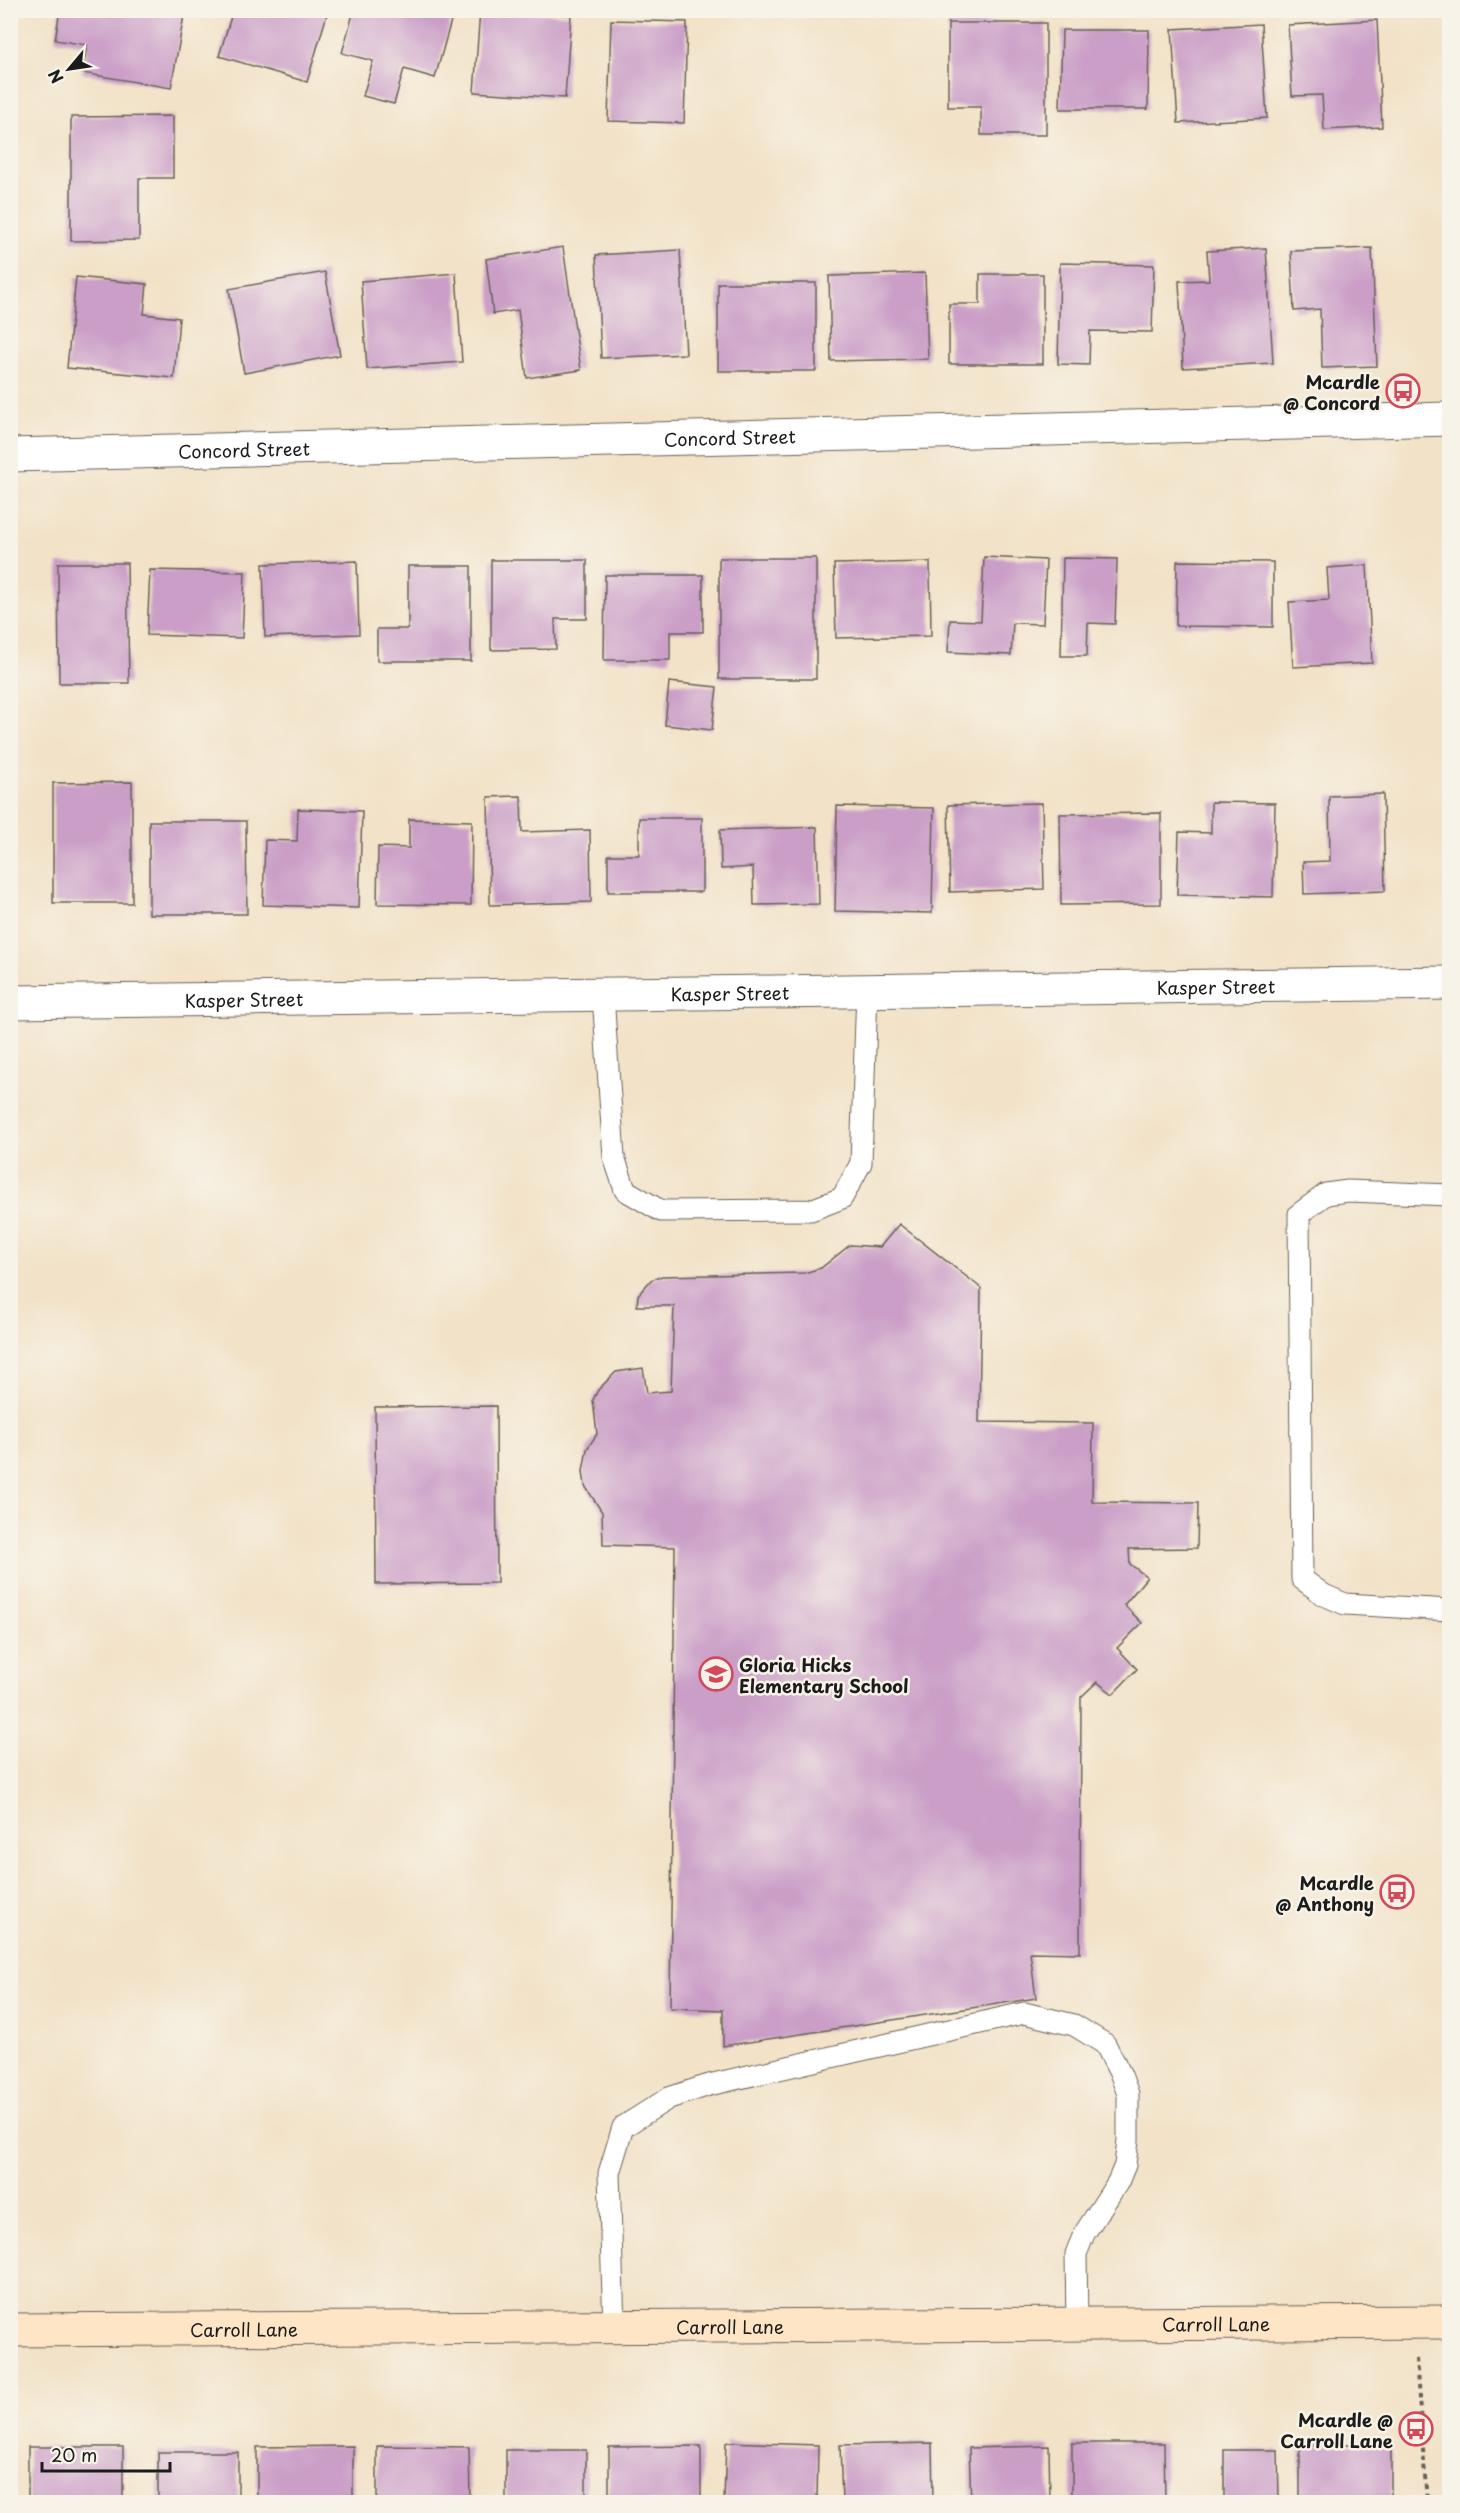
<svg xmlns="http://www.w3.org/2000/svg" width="1460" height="2513" viewBox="0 0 1460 2513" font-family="'Playpen Sans',sans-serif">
<rect width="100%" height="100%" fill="#f7f3e8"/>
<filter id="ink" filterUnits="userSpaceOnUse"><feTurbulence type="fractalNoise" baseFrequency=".0167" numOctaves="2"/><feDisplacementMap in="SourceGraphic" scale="12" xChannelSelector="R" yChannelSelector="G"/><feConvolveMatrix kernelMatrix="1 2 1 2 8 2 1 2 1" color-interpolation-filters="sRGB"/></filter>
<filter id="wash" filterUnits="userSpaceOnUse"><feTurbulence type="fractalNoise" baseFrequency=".008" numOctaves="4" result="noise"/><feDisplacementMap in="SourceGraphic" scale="24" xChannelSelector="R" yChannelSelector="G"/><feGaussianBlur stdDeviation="1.35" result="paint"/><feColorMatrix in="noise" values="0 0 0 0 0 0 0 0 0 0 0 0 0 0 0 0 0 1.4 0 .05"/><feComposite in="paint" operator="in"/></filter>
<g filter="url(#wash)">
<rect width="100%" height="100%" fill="#f2e2c7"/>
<g id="blocks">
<!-- building -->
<g fill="#ca9ec7">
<path d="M60,10H185L171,88L82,73L87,45L55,40Z"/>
<path d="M233,10L328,11L307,82L219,56Z"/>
<path d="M354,10H454L435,78L404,69L394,104L363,96L373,61L342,53Z"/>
<path d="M480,10L571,15L565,98L474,92Z"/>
<path d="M611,20L687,22L684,123L608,121Z"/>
<path d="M1377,20L1382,127L1324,130L1322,95L1292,96L1288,25Z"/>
<path d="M948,23H1046V135H981V107H948Z"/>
<path d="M1261,24L1267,118L1178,123L1172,29Z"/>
<path d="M1062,30H1149L1148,109H1060Z"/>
<path d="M173,116V178H139V240L71,241V117Z"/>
<path d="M563,247L581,370L527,378L518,310L493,314L486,259Z"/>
<path d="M1266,248L1273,363L1183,368L1179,281L1209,280L1207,251Z"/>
<path d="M1372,248L1377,366L1322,368L1320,309L1294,311L1291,251Z"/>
<path d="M680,250L686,354L601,358L596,255Z"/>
<path d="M1060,263L1154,265L1152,332L1090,331L1089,365L1058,364Z"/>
<path d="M325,272L340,355L244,373L229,289Z"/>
<path d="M456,273L462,362L367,369L361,281Z"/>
<path d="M925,273L928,359L831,361L829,276Z"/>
<path d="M980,274H1043V364H949V304H980Z"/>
<path d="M76,277L147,284L144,314L179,318L174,378L67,368Z"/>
<rect x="718" y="283" width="98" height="88"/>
<path d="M984,557L1046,560L1043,624L1013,623L1011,655L948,652L950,620L981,621Z"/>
<rect x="719" y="558" width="97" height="121"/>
<path d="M1063,558L1117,559L1115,624L1088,623L1087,656H1061Z"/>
<path d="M491,560H587V619H555L556,649L491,650Z"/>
<path d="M357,561L359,634L265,637L263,564Z"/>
<path d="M1177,561L1273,562V627L1176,626Z"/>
<path d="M930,562L931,636L836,638L834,564Z"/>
<path d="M58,563H127L129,683H59Z"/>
<path d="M1367,565L1372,663L1293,667L1289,602L1329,600L1327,568Z"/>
<path d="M408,566H471V661H377V629H408Z"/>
<path d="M150,570L245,572L242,638L147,635Z"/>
<path d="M605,575H703V632H670V660H604Z"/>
<path d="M669,682L717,687L712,730L665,725Z"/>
<path d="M132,782V903H53V783Z"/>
<path d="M1383,794L1385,891L1304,894L1303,862L1330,861L1329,796Z"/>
<path d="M521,796L522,832L590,830L591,902L490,905L488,797Z"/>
<path d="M1211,802L1275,803L1273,897L1177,895L1179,832L1211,833Z"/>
<path d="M1042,803L1044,889L950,892L948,805Z"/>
<path d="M837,806L934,808L932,913L835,911Z"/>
<path d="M298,809L362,811L359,908L263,905L265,840L297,841Z"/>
<path d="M1161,813V904L1061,905L1060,814Z"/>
<path d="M639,818H702V892H608V855H639Z"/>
<path d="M409,819L472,821L471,905L377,904L378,847L409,848Z"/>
<path d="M149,821H246L247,914H149Z"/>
<path d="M817,827L819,904L754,905L753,867L721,869L720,830Z"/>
<path d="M899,1224L981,1288L979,1422L1093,1423L1092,1502L1198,1503L1197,1548L1129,1549L1130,1564L1147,1577L1124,1605L1142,1623L1117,1648L1137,1669L1113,1694L1097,1682L1081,1697L1080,1953L1030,1952L1036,1998L723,2046V2010L670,2008L675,1547L603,1545L602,1512L585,1486L583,1471L587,1449L597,1434L593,1400L598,1390L616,1372L643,1368L647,1393L671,1391L674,1306H637L638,1295L651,1280L662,1276L804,1273L821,1268L850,1245L880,1247Z"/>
<path d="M496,1406L497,1583L376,1584L375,1407Z"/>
<path d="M726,2442L818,2445L817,2502H724Z"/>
<path d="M932,2443L933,2502H842L840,2445Z"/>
<path d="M1072,2443H1164L1165,2502H1072Z"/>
<rect x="1300" y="2445" width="91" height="57"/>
<path d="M353,2446V2502H257V2447Z"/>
<path d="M377,2446L469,2447L470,2502H377Z"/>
<path d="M701,2446V2502H609V2447Z"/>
<path d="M1049,2446L1050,2502H971L969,2448Z"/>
<rect x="28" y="2447" width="95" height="55"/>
<rect x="506" y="2450" width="80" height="52"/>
<path d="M1224,2450H1278L1279,2502H1224Z"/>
<rect x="158" y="2452" width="80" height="50"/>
</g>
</g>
</g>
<g filter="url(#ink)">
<use href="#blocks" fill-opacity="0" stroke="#676158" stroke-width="1.5"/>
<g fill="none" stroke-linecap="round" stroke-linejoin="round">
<defs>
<g id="lane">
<path d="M603,995L614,1157L625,1190L661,1211L811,1210L842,1198L861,1163L867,991"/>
<path d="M1450,1195L1348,1191L1326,1194L1299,1214L1302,1579L1324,1595L1345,1604L1450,1610"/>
<path d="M614,2327L609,2173L623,2127L669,2098L709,2085L1024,2013L1074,2025L1105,2044L1121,2075L1128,2094V2140L1125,2165L1118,2182L1084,2234L1076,2254L1077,2324"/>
</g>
<g id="street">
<path id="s1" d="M10,455L1450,419"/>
<path id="s2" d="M10,1002L1450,983"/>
</g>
<g id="secondary">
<path id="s3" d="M10,2330L1450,2322"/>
</g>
</defs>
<!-- lane casing -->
<use href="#lane" stroke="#676158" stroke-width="23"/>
<!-- street casing -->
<use href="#street" stroke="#676158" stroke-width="35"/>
<!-- secondary casing -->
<use href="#secondary" stroke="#676158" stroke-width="35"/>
<!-- path -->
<path stroke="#676158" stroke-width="4" stroke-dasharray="4.5 4.5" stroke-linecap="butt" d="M1416,2359L1427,2502"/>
<!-- lane -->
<use href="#lane" stroke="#fff" stroke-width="21"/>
<!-- street -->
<use href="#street" stroke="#fff" stroke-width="33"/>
<!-- secondary -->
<use href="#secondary" stroke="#fde5c5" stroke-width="33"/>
</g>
</g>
<!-- icons -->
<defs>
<symbol id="bus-ring" viewBox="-11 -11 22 22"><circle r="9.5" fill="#f7f3e8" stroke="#d1495b" stroke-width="1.5"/><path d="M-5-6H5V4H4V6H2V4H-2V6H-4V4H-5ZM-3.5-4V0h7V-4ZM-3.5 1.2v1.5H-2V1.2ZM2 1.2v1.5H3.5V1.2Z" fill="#d1495b"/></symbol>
<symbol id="school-ring" viewBox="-11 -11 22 22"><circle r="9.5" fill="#f7f3e8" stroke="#d1495b" stroke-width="1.5"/><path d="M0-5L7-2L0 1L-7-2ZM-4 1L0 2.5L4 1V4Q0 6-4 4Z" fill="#d1495b"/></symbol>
</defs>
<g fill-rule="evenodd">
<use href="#bus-ring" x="1384" y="372" width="38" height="38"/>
<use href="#school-ring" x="697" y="1655" width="38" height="38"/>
<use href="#bus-ring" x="1378" y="1873" width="38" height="38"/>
<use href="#bus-ring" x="1397" y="2410" width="38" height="38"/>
</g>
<g text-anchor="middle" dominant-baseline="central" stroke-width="5" stroke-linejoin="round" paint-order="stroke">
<!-- poi labels -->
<g font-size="18" font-weight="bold" fill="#1c1c1c" stroke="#f7f3e8" text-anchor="end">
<text x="1380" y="381">Mcardle<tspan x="1380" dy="21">@ Concord</tspan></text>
<text x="739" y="1664" text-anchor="start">Gloria Hicks<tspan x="739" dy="21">Elementary School</tspan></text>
<text x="1374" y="1882">Mcardle<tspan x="1374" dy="21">@ Anthony</tspan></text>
<text x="1393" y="2419">Mcardle @<tspan x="1393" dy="21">Carroll Lane</tspan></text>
</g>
<!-- street labels -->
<g font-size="18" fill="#1c1c1c" stroke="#f7f3e8">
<text stroke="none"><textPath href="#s1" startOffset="720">Concord Street</textPath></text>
<text stroke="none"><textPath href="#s1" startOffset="234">Concord Street</textPath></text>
<text stroke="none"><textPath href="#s2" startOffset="1206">Kasper Street</textPath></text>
<text stroke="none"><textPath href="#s2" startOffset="720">Kasper Street</textPath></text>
<text stroke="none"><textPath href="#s2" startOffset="234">Kasper Street</textPath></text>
<text stroke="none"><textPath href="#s3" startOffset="1206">Carroll Lane</textPath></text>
<text stroke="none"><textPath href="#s3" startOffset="720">Carroll Lane</textPath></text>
<text stroke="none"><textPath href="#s3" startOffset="234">Carroll Lane</textPath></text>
</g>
</g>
<!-- margin -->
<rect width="1460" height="2513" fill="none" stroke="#f7f3e8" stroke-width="36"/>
<!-- north arrow -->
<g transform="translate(69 69) rotate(241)" stroke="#f7f3e8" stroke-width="4.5" paint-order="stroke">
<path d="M0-4.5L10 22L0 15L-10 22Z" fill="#1c1c1c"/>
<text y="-9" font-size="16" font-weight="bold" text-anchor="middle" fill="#1c1c1c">N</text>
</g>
<!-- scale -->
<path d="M42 2462v9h128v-9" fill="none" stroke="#1c1c1c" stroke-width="3"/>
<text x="51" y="2462" font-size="18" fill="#1c1c1c" stroke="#f7f3e8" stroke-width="4.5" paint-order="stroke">20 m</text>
</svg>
